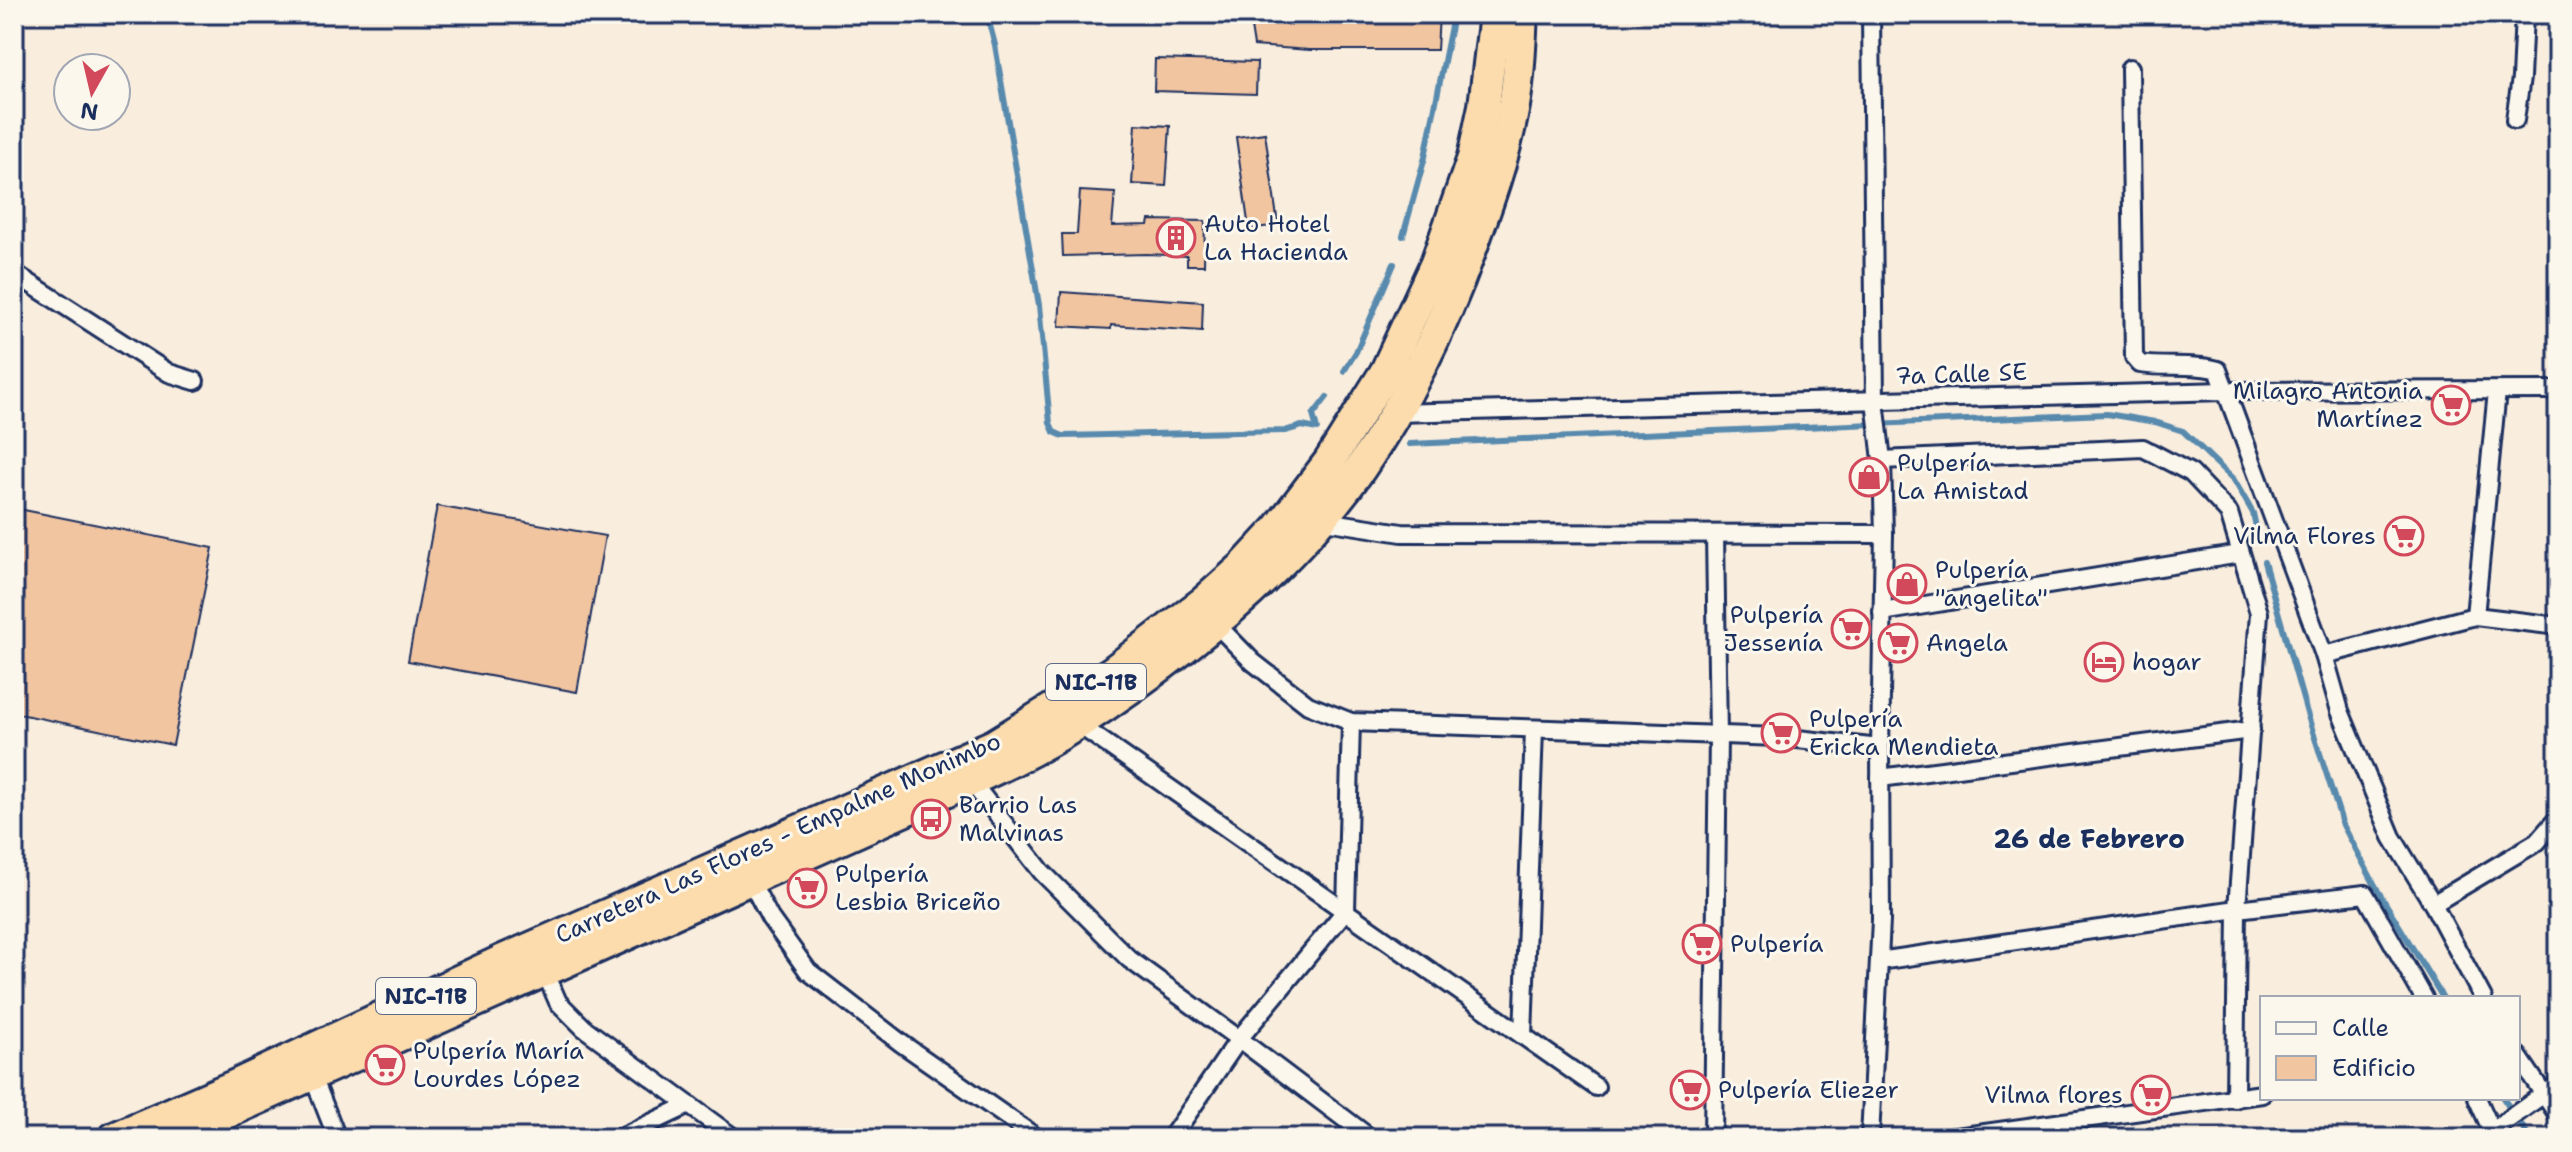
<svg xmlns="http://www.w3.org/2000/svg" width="2572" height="1152" viewBox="0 0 2572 1152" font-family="'Shantell Sans',sans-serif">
<rect width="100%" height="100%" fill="#f9eddd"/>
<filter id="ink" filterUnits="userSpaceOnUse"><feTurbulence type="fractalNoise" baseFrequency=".0125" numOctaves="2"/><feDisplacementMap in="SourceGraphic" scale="16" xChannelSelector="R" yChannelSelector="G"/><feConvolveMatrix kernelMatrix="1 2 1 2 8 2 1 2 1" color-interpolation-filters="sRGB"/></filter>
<g filter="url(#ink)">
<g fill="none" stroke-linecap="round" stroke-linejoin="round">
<!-- stream -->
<g stroke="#598aae" stroke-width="6">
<path d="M987,14L995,45L1039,305L1050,423L1054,432L1063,436L1285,431L1302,426L1317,429L1313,415L1327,397"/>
<path d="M1403,236L1425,157L1451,26"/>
<path d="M1344,371L1356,352L1394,264"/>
<path d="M1410,444L2107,414L2155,422L2183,431L2234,480L2253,513L2257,532"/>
<path d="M2264,562L2306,710L2343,825L2378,891L2443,998"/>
<path d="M2503,1098L2530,1138"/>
</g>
</g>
<!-- building -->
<g fill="#f2c5a1" stroke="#1b2f5e" stroke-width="2">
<path d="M1249,14H1439L1437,50H1310L1254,46Z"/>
<path d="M1155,59L1257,62L1256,94L1154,91Z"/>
<path d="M1136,124L1170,126L1166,186L1132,184Z"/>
<path d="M1265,133L1278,225L1249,229L1236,137Z"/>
<path d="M1080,191L1115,193L1112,226L1148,225L1149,220L1205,221L1204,265H1187V256L1147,254L1063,256L1062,234H1077Z"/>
<path d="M1061,292L1203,302L1202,331L1111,325V329L1059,326Z"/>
<path d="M437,506L605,536L577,692L408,661Z"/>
<path d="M14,508L213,548L173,745L14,713Z"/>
</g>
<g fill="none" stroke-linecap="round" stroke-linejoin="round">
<defs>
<g id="street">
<path d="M2130,68L2134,357L2140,364C2165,368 2193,363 2218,370L2226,391L2324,655L2340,711L2392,837L2433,904L2483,998"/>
<path d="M2515,120L2521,78L2524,14"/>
<path d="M14,273L169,373L195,381"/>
<path d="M1392,410L1396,413L2226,391L2558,390"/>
<path d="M1882,460L2143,448L2191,473L2229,513L2259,613L2237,909L2235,1099"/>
<path d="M1319,520L1402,533L1884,534"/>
<path d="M1882,612L2240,554"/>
<path d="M2475,616L2497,391"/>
<path d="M1215,623L1253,662L1308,705L1351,722L1779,737L1880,748"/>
<path d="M2324,655L2475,616L2558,626"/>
<path d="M1078,724L1596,1087"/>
<path d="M1880,778L2251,730"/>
<path d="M970,780L1042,872L1129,959L1239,1039L1370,1138"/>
<path d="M747,874L770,918L808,971L901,1043L1037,1138"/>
<path d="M2433,904L2537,842L2558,818"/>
<path d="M1879,961L2237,909L2365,894L2424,998"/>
<path d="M545,972L558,1002L584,1028L734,1138"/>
<path d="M1523,1036L1534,729"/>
<path d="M2518,1056L2558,1115"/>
<path d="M310,1069L337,1138"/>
<path d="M2477,1098L2495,1138"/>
<path d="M2492,1131L2558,1084"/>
<path d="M619,1138L689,1105"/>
<path d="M1171,1138L1239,1039L1346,910L1351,722"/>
<path d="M1713,1138L1718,737L1715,534"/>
<path d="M1870,1138L1881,920L1880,748L1884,534L1882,460L1875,401L1871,14"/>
<path d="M1949,1138L2262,1094"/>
</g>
<g id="highway">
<path d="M114,1138L234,1086L501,961L994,745L1112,672L1205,601L1243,567L1278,529L1329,462L1386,371L1436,263L1473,158L1484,106L1495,14"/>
<path d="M170,1138L923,802C976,778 1030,755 1079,723C1183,655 1288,571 1360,469C1407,401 1443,326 1471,249C1487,205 1503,161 1512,116C1519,83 1520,48 1522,14"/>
</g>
</defs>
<!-- street casing -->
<use href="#street" stroke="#1b2f5e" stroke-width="22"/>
<!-- highway casing -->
<use href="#highway" stroke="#1b2f5e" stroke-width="36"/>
<!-- street -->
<use href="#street" stroke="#fbf7ec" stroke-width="16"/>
<!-- highway -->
<use href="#highway" stroke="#fcdcac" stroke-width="30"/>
</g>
</g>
<!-- icons -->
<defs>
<symbol id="building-ring" viewBox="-11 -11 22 22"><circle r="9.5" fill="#fbf7ec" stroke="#d1495b" stroke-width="1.5"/><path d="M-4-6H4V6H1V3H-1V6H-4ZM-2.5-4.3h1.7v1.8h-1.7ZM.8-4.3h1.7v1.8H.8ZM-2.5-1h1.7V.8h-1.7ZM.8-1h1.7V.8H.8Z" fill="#d1495b"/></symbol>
<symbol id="supermarket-ring" viewBox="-11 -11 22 22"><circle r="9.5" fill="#fbf7ec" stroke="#d1495b" stroke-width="1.5"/><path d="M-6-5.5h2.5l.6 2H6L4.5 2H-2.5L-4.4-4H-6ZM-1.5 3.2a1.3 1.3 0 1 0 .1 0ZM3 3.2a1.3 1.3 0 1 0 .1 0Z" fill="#d1495b"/></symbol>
<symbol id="shop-ring" viewBox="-11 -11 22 22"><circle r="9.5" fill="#fbf7ec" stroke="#d1495b" stroke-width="1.5"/><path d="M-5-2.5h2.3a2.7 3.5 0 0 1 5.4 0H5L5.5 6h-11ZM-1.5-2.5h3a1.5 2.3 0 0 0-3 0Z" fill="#d1495b"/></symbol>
<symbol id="hotel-ring" viewBox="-11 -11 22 22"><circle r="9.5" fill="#fbf7ec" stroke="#d1495b" stroke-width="1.5"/><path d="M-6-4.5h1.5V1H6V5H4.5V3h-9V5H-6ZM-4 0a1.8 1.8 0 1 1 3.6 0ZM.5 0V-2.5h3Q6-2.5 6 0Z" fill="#d1495b"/></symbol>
<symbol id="bus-ring" viewBox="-11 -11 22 22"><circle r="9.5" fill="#fbf7ec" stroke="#d1495b" stroke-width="1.5"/><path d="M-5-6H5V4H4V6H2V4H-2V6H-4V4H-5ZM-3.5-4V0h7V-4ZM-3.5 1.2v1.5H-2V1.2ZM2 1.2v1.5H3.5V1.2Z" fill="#d1495b"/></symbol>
</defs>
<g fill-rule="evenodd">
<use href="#building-ring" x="1154" y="216" width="44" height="44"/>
<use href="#supermarket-ring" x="2429" y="383" width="44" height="44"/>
<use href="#shop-ring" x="1847" y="455" width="44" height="44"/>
<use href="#supermarket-ring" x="2382" y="514" width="44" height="44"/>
<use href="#shop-ring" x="1885" y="562" width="44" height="44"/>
<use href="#supermarket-ring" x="1829" y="607" width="44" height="44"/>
<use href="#supermarket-ring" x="1876" y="621" width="44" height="44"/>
<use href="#hotel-ring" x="2082" y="640" width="44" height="44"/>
<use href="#supermarket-ring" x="1759" y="711" width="44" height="44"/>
<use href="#bus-ring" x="909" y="797" width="44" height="44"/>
<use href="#supermarket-ring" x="785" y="866" width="44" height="44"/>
<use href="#supermarket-ring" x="1680" y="922" width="44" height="44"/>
<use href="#supermarket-ring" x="363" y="1043" width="44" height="44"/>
<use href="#supermarket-ring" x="1668" y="1068" width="44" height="44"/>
<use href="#supermarket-ring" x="2129" y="1073" width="44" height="44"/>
</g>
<g text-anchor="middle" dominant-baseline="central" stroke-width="6" stroke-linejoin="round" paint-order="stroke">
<!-- shield labels -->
<g fill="#fbf7ec" stroke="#5e6b89" stroke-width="2">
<rect x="1046" y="664" width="100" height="36" rx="6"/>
<rect x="376" y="978" width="100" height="36" rx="6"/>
</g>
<g font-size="22" font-weight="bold" fill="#1b2f5e">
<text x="1096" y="682">NIC-11B</text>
<text x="426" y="996">NIC-11B</text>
</g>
<!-- poi labels -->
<g font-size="24" fill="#1b2f5e" stroke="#fbf7ec" text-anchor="start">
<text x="1204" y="224">Auto Hotel<tspan x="1204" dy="28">La Hacienda</tspan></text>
<text x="2423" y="391" text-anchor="end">Milagro Antonia<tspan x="2423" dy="28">Martínez</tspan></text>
<text x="1897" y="463">Pulpería<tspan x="1897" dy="28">La Amistad</tspan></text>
<text x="2376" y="536" text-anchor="end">Vilma Flores</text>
<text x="1935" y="570">Pulpería<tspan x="1935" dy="28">"angelita"</tspan></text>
<text x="1823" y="615" text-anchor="end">Pulpería<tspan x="1823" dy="28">Jessenía</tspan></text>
<text x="1926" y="643">Angela</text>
<text x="2132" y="662">hogar</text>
<text x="1809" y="719">Pulpería<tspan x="1809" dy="28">Ericka Mendieta</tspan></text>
<text x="959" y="805">Barrio Las<tspan x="959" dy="28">Malvinas</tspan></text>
<text x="835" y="874">Pulpería<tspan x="835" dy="28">Lesbia Briceño</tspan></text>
<text x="1730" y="944">Pulpería</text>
<text x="413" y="1051">Pulpería María<tspan x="413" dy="28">Lourdes López</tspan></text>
<text x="1718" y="1090">Pulpería Eliezer</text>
<text x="2123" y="1095" text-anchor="end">Vilma flores</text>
</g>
<!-- street labels -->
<g font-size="24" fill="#1b2f5e" stroke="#fbf7ec">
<text transform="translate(1961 374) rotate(-2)">7a Calle SE</text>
<text transform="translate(778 838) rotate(-24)">Carretera Las Flores - Empalme Monimbo</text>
</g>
<!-- neighbourhood labels -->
<g font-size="26" font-weight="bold" fill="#1b2f5e" stroke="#fbf7ec">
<text x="2089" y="838">26 de Febrero</text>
</g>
</g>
<!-- margin -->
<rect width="2572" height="1152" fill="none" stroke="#fbf7ec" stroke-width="48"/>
<rect x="24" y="24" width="2524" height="1104" fill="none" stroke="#1b2f5e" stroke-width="3" filter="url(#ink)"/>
<!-- legend -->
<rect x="2260" y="996" width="260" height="104" fill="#fbf7ec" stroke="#a1a7b3" stroke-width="2"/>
<rect x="2276" y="1022" width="40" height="12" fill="#fbf7ec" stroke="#a1a7b3" stroke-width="2"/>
<text x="2332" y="1036" font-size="24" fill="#1b2f5e">Calle</text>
<rect x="2276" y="1056" width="40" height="24" fill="#f2c5a1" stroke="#a1a7b3" stroke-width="2"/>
<text x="2332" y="1076" font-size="24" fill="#1b2f5e">Edificio</text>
<!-- north arrow -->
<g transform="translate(92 92) rotate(188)"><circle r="38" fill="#fbf7ec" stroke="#a1a7b3" stroke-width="2"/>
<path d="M0-6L14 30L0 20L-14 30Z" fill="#d1495b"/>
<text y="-12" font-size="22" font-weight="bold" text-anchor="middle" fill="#1b2f5e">N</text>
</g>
</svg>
